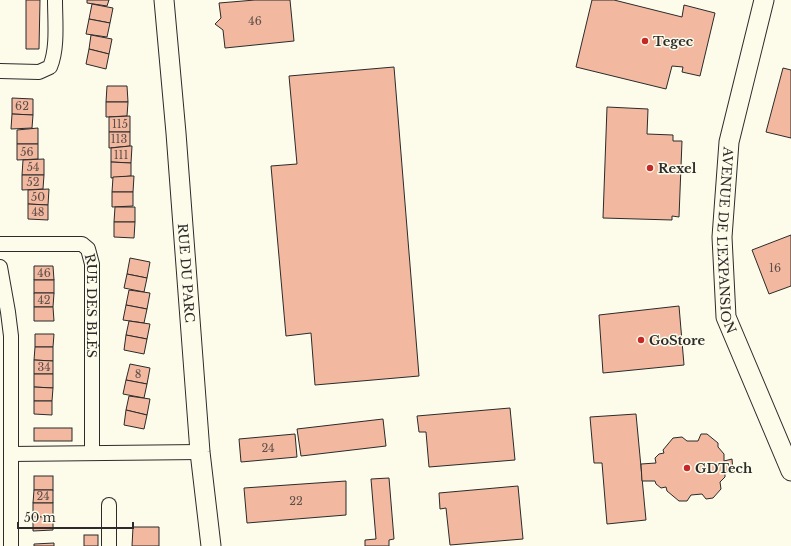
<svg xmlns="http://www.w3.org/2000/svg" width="791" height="546" viewBox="0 0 791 546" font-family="'Libre Baskerville',serif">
<rect width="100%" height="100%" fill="#fdfbea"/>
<!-- building -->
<g fill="#f2b8a0" stroke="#2b2b2b">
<path d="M26,0H40L39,49H26Z"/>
<path d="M87,0H109L107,6L87,3Z"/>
<path d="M255,0H290L294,41L225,48L223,30L215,24L221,18L219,3Z"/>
<path d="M592,0H614L682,17L684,5L715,13L700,76L682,72L683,67L672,66L666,89L576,67Z"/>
<path d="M92,4L113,8L110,23L89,19Z"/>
<path d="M89,19L110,23L107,37L86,34Z"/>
<path d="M91,35L112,39L109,54L89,49Z"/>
<path d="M89,49L109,54L106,69L86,64Z"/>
<path d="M394,67L419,376L315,385L311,333L286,336L271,166L297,164L289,76Z"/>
<path d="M783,68L791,70V138L766,132Z"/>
<path d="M107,86H127L128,102H106Z"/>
<path d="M12,98L33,99V115L12,114Z"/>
<path d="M106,102H128L127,116L106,117Z"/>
<path d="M607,107L648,109L647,134L673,135V141H682L679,217L672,216V220L603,218Z"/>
<path d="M12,114L33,115L32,128L11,129Z"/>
<path d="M130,116V132H109V117Z"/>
<path d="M38,128V144H17V130Z"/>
<path d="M109,132H130V146L109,148Z"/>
<path d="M17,144H38V159L17,160Z"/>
<path d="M130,146H132L131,163L111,162V148Z"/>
<path d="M44,159V175H22L23,160Z"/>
<path d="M111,162L131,163V176L111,178Z"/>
<path d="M22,175H44L43,189L22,190Z"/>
<path d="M131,176H134L133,192H112L113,177Z"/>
<path d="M49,189L48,205L28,204V190Z"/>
<path d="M112,192H133V206L112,207Z"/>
<path d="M28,204L48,205V220L28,219Z"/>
<path d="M115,207H135V222H114Z"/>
<path d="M114,222H135L134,238L114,237Z"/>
<path d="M791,235V286L769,294L752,250Z"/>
<path d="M130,258L150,262L147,278L127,274Z"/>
<path d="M34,266H53L54,280H34Z"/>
<path d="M127,274L147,278L144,292L124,288Z"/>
<rect x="34" y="280" width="20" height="13"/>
<path d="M129,290L150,293L147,309L126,305Z"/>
<path d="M34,293H54L53,307H34Z"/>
<path d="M126,305L147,309L144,323L123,320Z"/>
<path d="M679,306L684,365L603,373L599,315Z"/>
<path d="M34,307H53L54,321H34Z"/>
<path d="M129,321L150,324L147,339L126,335Z"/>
<path d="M35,334H54L53,347H35Z"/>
<path d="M126,335L147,339L144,354L124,350Z"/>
<path d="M35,347H53V361L34,360Z"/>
<path d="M34,360L53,361V374H34Z"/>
<path d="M130,364L150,368L147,384L126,380Z"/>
<path d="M34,374H53V388L34,387Z"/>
<path d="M126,380L147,384L144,398L123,394Z"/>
<path d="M34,387L53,388L52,401H34Z"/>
<path d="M129,396L150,399L147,415L126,410Z"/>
<path d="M34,401H52V415L34,414Z"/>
<path d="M510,408L515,460L429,467L426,432H419L417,416Z"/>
<path d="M126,410L147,415L144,429L124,425Z"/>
<path d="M636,414L646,520L607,524L602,463H594L590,417Z"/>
<path d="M383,419L386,446L301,456L297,429Z"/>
<rect x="34" y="428" width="38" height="13"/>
<path d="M295,434L297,457L241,462L239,439Z"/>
<path d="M701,434H707L718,443V447L724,454V461L732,459L733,471L725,472V477L720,482L721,489L713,498L706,499L702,494L691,495L687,501H679L667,491L666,487L661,488L656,484L655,481H642L641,464L656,463L655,458L659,454L664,453L663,450L673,438L682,437L687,441H698Z"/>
<rect x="34" y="476" width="19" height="14"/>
<path d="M389,478L394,539L389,540V546H365V540L376,539L371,479Z"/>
<path d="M346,481V515L247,523L244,488Z"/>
<path d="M518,486L523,539L450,545L446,508L440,509L439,493Z"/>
<path d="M34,490H53V503H33Z"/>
<rect x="33" y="503" width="20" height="14"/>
<path d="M33,517H53V530L33,531Z"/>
<path d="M133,527H159V546H132Z"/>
<rect x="84" y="535" width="14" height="11"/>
<path d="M54,543V546H34V544Z"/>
</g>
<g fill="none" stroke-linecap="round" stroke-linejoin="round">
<defs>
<g id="street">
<path d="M0,71L39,72L50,67C58,48 55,21 55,0"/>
<path id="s1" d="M0,244H82L88,249L92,264V453"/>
<path d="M0,267L8,312L11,336V546"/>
<path d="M11,454L200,452"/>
<path d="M109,505V546"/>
</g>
<g id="secondary">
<path id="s2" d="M164,0L176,133L200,452L211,546"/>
<path id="s3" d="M764,0L729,142L722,237L726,317L791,471"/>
</g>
</defs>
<!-- street casing -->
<use href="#street" stroke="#2b2b2b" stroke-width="16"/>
<!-- secondary casing -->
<use href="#secondary" stroke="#2b2b2b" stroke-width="21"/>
<!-- street -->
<use href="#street" stroke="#fdfbea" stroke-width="14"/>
<!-- secondary -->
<use href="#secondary" stroke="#fdfbea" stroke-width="19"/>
</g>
<!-- markers -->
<g fill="#c62828" stroke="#fdfbea" stroke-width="1.5">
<circle cx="645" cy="41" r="4"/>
<circle cx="650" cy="168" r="4"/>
<circle cx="641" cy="340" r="4"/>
<circle cx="687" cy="468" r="4"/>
</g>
<g text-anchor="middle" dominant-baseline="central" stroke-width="3" stroke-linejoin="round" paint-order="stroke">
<!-- number labels -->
<g font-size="11" fill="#5d4e48">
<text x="255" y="21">46</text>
<text x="22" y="106">62</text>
<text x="120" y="124">115</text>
<text x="119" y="139">113</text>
<text x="27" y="152">56</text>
<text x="121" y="155">111</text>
<text x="33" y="167">54</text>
<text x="33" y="182">52</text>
<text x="38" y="197">50</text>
<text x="38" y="212">48</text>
<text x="775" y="268">16</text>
<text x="44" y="273">46</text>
<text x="44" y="300">42</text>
<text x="44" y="367">34</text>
<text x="138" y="374">8</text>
<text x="268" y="448">24</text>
<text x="43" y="496">24</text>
<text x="296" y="501">22</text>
</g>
<!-- poi labels -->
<g font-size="13" font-weight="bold" fill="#2b2b2b" stroke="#fdfbea" text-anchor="start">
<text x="653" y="41">Tegec</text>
<text x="658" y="168">Rexel</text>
<text x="649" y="340">GoStore</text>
<text x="695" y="468">GDTech</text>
</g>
<!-- street labels -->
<g font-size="13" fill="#2b2b2b" stroke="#fdfbea">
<text stroke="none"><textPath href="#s3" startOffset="245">AVENUE DE L'EXPANSION</textPath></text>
<text stroke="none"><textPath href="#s2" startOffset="274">RUE DU PARC</textPath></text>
<text stroke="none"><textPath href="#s1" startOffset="147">RUE DES BLÉS</textPath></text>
</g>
</g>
<!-- scale -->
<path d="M18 522v6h115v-6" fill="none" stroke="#2b2b2b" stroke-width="2"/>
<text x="24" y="522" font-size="12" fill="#2b2b2b" stroke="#fdfbea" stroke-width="3" paint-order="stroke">50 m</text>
</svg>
